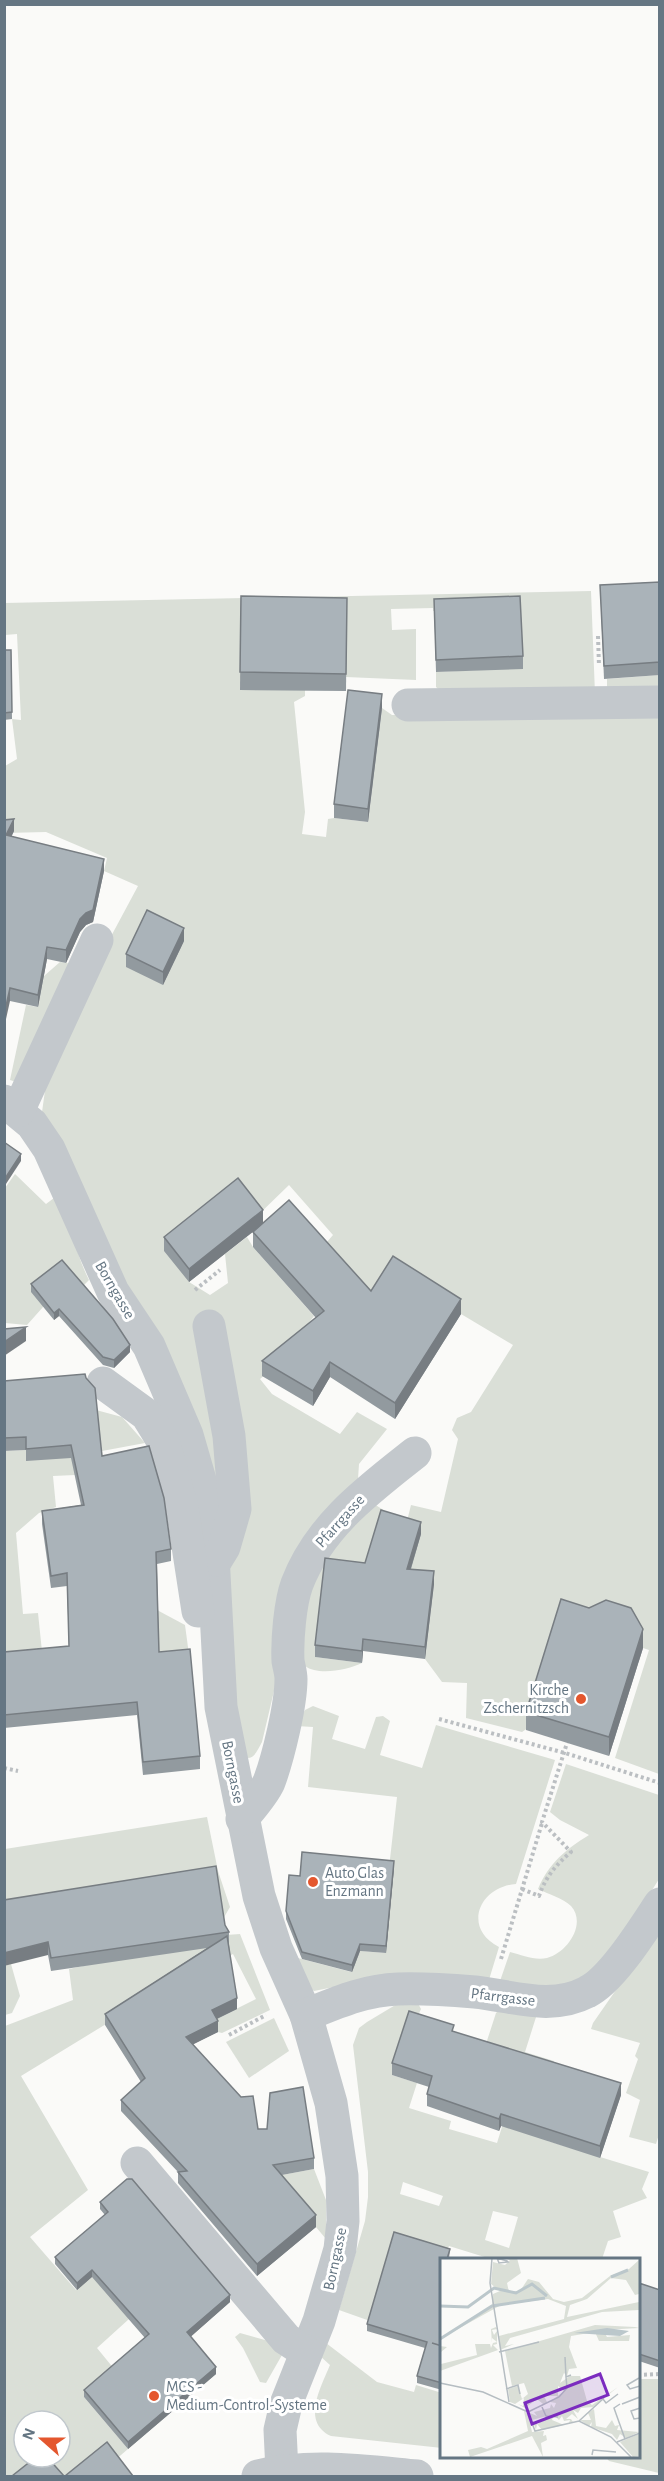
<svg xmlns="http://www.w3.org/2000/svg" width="664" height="2481" viewBox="0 0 664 2481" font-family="'Alegreya Sans',sans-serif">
<rect width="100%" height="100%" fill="#fafaf8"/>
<!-- green -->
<g fill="#dadfd7" fill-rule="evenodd">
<path d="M591,591L595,694H444L436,687V672L522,668L520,608L433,611V608L391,609L392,630L416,629V680L346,677L305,690V696L294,702L305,812L302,834L326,837L328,819L334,818L368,822L382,708L392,715L659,711V1774L615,1758L649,1650L643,1648L522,1732L466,1718L467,1683L442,1682L425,1659L434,1584L315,1657L362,1663C348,1670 318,1676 305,1666L300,1656L304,1593L326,1545L374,1504L385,1511L372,1553L405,1529L411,1505L441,1512L458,1439L452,1430L457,1418L471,1412L513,1345L461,1314L357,1292L320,1250L333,1235L289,1185L189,1282L210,1295L228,1283L225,1254L247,1237L253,1247L314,1316L278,1364L260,1379L272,1394L340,1434L357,1412L387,1429L359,1464L358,1479L311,1534L262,1742C257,1751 253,1763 241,1756L223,1534L42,1112L48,1069L101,955L138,886L104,871L107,858L46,832L5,833V766L17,759L12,719L21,720L17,634L5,635L4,603ZM147,924L184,941L163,985Z"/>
<path d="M659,675V694L607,696V679Z"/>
<path d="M60,962L73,964L19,1083L10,1080L26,1005L38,1007L44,976Z"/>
<path d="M15,1174L46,1204L58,1195C71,1222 75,1253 89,1280L80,1289L43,1307L27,1325L5,1323V1188Z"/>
<path d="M96,1410L122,1417L145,1443L102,1451L105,1469L75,1475L53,1476L56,1507L39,1513L16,1533L23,1614L38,1613L43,1661L5,1665V1451L26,1450V1461Z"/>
<path d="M157,1610L185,1625L190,1662L161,1665L158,1649Z"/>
<path d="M313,1706L339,1716L332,1739L365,1749L376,1717L383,1716L390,1721L380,1755L422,1768L436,1725L555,1760L516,1884C479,1887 462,1928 499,1947L488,1983L344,1985L314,1991L304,1984L294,1957L351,1972L360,1951L386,1953L394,1869L389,1868L397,1797L308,1787L313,1727L296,1726L305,1710Z"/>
<path d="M566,1764L659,1795V1879L626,1932L590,1974L561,1988L499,1984L510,1952C522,1955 535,1961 547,1958C567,1953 587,1924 571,1906C563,1898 548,1894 538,1889C549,1863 566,1849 589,1835L560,1820L550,1812Z"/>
<path d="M207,1817L218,1871L230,1907L223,1919L5,1906V1849Z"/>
<path d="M659,1928L660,2131L656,2144L629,2137L640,2100L626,2093L638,2059L635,2056L640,2043L591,2029L593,2023Z"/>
<path d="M240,1934L270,2010L222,2033L218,2032L212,2021L256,1999L233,1954L165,1988L21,2076L88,2190L30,2237L76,2290L94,2276L129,2319L97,2348L115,2370L84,2397L128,2449L114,2461L79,2476H5V2026L73,2000L69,1969L226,1935ZM24,2421H60V2457H24Z"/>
<path d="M11,1964L20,1996L12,2013L5,2015L4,1966Z"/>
<path d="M416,2000L421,2009L392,2075L417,2083L409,2108L451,2121L449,2129L497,2143L514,2088L483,2053L496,2013L500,2009L537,2014L525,2052L554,2061L546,2090L548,2141L649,2172L642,2189L647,2198L613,2211L621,2237L608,2241L602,2259H491L449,2246L445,2254L370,2321L339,2310L365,2221L368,2197V2172L353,2045L359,2028L367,2022L402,2001ZM403,2182L443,2196L439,2206L400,2194ZM493,2211L518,2217L509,2248L485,2240Z"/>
<path d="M274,2018L289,2051L249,2078L226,2042Z"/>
<path d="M314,2169L326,2200V2239L291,2197L254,2198L282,2175Z"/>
<path d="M240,2333L276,2343L282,2355L266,2383L260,2382L243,2348L235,2337Z"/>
<path d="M326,2343L377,2382L414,2392L416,2385L442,2393V2448L331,2436C301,2422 321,2387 330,2365L320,2356Z"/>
<path d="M639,2379H659V2473L609,2461L605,2456H638Z"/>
</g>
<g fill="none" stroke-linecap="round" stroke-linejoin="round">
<!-- path -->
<g stroke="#bbbfc2" stroke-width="4" stroke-dasharray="3 3" stroke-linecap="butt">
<path d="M598,636L599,666"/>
<path d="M195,1290L220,1270"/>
<path d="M439,1719L565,1753L660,1783"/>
<path d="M4,1768L18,1771"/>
<path d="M522,1889L539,1896C546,1876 556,1865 571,1852L542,1822L567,1743"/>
<path d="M501,1959L542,1823"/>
<path d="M229,2035L266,2015"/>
<path d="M638,2375L660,2374"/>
</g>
<!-- minor -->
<g stroke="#c3c8cc" stroke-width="33">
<path d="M408,705L660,702"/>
<path d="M4,1101L32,1124L49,1149L113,1292L149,1346L187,1435L202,1487L212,1536L221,1707L259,1896L276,1948L306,2015L331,2103L342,2176L343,2221L340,2249L319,2321L286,2404L280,2430L282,2471"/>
<path d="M18,1111L97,940"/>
<path d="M209,1326L229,1436L235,1509L224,1547L216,1560"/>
<path d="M103,1383L147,1415L163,1441L182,1507L198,1611"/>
<path d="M242,1819C251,1808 263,1795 269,1782C278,1758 291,1705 291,1679C291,1673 289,1667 288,1661C287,1640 290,1603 297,1584C319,1526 368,1490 415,1453"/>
<path d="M306,2015C336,2003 365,1990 398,1989C423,1988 450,1990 475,1992C513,1996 551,2011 587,1992C612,1980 644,1928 660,1904"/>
<path d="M137,2163L286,2339L306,2352"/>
<path d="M258,2476C310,2463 364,2471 417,2476"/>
</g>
</g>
<!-- wall -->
<g fill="#929a9f">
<path d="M660,582V675L604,679L600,585Z"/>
<path d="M241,596L347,598L346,691L240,690Z"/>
<path d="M434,599L523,656V669L436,672Z"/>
<path d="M4,650H11L12,719L4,720Z"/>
<path d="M382,708L368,822L334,818V804Z"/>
<path d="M4,820L14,831L11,837L104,871L93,922L86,925L80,932L66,963L47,959L38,1007L10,1001Z"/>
<path d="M184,941L163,985L126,967V954Z"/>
<path d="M263,1223L371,1291L461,1314L395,1419L330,1377L313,1406L262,1376V1361L316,1318L253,1247V1232L256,1229L189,1282L164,1251V1237Z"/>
<path d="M31,1284L130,1352L114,1368L103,1365L59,1316L54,1320L31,1292Z"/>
<path d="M4,1381L102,1456L171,1549V1561L157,1564L159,1652L200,1756V1769L143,1775L137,1715L4,1728V1652L69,1646L67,1586L51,1588L42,1524V1511L81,1505L71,1458L26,1461V1450L4,1451Z"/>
<path d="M421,1534L411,1569L434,1584L425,1659L363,1651L362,1663L315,1657V1645L365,1563Z"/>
<path d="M643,1648L609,1756L526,1730V1712Z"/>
<path d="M394,1868L386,1953L360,1951L352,1972L302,1959L286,1919V1911L300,1876Z"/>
<path d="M4,1900L225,1925L229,1932V1945L237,2009L217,2019L218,2032L193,2044L258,2129L314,2158V2169L282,2175L316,2227L257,2276L178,2183V2172L121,2111V2100L141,2082L105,2025V2014L207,1948L51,1971L48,1955Z"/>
<path d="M454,2032L621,2095L600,2158L501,2126L499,2131L427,2106V2094L429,2087L392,2075V2063Z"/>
<path d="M100,2202L230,2302L190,2337L216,2374L128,2449L84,2397V2390L145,2338L92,2277L77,2290L55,2264V2257L105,2215L100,2209Z"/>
<path d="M394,2232L450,2249L449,2259H442V2390L417,2383V2376L425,2348L367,2331V2324Z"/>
<path d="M639,2283L660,2290V2368L639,2361Z"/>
</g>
<!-- shaded-wall -->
<g fill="#777d82">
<path d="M382,694V708L368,822V809Z"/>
<path d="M14,819V831L6,848V835Z"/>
<path d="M104,859V871L93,922L86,925L80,932L66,963V950Z"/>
<path d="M184,928V941L163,985V972Z"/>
<path d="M47,947V959L38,1007V995Z"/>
<path d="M10,988V1001L4,1028V1015Z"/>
<path d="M21,1154V1161L4,1187V1180Z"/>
<path d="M263,1210V1224L189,1282V1269Z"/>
<path d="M461,1299V1314L395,1419V1403Z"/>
<path d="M59,1309V1316L54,1320V1313Z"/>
<path d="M26,1327V1341L4,1356V1342Z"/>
<path d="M130,1345V1352L114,1368V1360Z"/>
<path d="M330,1362V1377L313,1406V1391Z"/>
<path d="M421,1522V1534L407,1581V1569Z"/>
<path d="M434,1571V1584L425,1659V1647Z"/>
<path d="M643,1629V1648L609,1756V1737Z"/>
<path d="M363,1639V1651L362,1663V1651Z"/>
<path d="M394,1861V1868L386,1953V1946Z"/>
<path d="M48,1942V1955L4,1966V1953Z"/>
<path d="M360,1944V1951L352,1972V1965Z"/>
<path d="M237,1998V2009L212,2021V2010Z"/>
<path d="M218,2021V2032L186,2048V2037Z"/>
<path d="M621,2083V2095L600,2158V2146Z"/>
<path d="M501,2114V2126L499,2131V2119Z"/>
<path d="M316,2215V2227L257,2276V2264Z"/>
<path d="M92,2270V2277L77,2290V2283Z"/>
<path d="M230,2295V2302L187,2340V2332Z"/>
<path d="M216,2367V2374L128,2449V2442Z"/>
</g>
<!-- building -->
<g fill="#aab3b9" stroke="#777d82" stroke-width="1.5">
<path d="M660,582V662L604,666L600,585Z"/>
<path d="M241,596L347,598L346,674L240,672Z"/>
<path d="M520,596L523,656L436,660L434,599Z"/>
<path d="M4,650H11L12,712L4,713Z"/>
<path d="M348,690L382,694L368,809L334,804Z"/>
<path d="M14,819L6,835L104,859L93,910L86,913L80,919L66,950L47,947L38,995L10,988L4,1015V820Z"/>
<path d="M147,910L184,928L163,972L126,954Z"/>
<path d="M4,1142L21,1154L4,1180Z"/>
<path d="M238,1178L263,1210L189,1269L164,1237Z"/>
<path d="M289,1200L371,1291L393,1256L461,1299L395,1403L330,1362L313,1391L262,1361L324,1311L253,1232Z"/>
<path d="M62,1260L113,1319L130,1345L114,1360L103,1357L59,1309L54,1313L31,1284Z"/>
<path d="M26,1327L4,1342V1329Z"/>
<path d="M85,1374L86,1378L95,1388L102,1456L149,1446L164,1498L171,1549L156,1552L159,1652L190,1649L200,1756L143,1762L137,1702L4,1715V1652L69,1646L67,1573L51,1576L42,1511L84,1505L71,1445L26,1449V1437L4,1438V1381Z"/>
<path d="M381,1510L421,1522L407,1569L434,1571L425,1647L363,1639L362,1651L315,1645L325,1558L365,1563Z"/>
<path d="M561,1599L589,1608L606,1600L631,1608L643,1629L609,1737L526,1712Z"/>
<path d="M302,1852L394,1861L386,1946L360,1944L352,1965L302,1952L286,1911L289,1875L300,1876Z"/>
<path d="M216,1866L225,1925L229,1932L51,1958L48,1942L4,1953V1900Z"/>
<path d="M227,1936L237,1998L212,2010L218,2021L186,2037L241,2097L253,2096L258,2129H267L270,2093L303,2087L314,2158L273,2165L316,2215L257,2264L178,2172L187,2171L121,2100L145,2078L105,2014Z"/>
<path d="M409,2011L454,2025L452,2031L621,2083L600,2146L501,2114L499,2119L427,2094L432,2076L392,2063Z"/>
<path d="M127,2179H132L230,2295L187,2332L216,2367L128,2442L84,2390L149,2334L92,2270L77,2283L55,2257L108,2212L100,2202Z"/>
<path d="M394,2232L450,2249L447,2259H442V2346L432,2343L442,2346V2383L417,2376L427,2342L367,2324Z"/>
<path d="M639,2283L660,2290V2361L639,2354Z"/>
<path d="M107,2442L133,2476H65Z"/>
<path d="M36,2457H47L64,2476H12Z"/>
</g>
<!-- markers -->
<g fill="#e4572e" stroke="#fff" stroke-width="2">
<circle cx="581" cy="1699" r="6"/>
<circle cx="313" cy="1882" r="6"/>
<circle cx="154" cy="2396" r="6"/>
</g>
<g text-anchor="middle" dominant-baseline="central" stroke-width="6" stroke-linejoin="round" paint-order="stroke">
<!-- street labels -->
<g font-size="16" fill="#657683" stroke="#fff">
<text transform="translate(115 1290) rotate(60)">Borngasse</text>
<text transform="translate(340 1521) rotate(-48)">Pfarrgasse</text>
<text transform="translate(233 1772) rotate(79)">Borngasse</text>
<text transform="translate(503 1997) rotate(7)">Pfarrgasse</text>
<text transform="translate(335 2259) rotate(-78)">Borngasse</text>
</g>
<!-- poi labels -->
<g font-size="16" fill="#657683" stroke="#fff" text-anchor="start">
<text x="569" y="1690" text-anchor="end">Kirche<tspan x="569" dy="18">Zschernitzsch</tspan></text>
<text x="325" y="1873">Auto Glas<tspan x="325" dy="18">Enzmann</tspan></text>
<text x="166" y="2387">MCS -<tspan x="166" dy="18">Medium-Control-Systeme</tspan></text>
</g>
</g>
<!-- overview -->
<g transform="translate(440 2258)">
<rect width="200" height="200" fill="#fafaf8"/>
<path d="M65,0H77L81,15L67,25L69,34L80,33L88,21L99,24L113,41L124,44L142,40L170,18L189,11L199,2V36L195,37L186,22L171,20L147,41L130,47L127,59L199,44V52L162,54L70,80L65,88L74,86L60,92L59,78L124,61L126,48L108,41L61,47L0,81L52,48L53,36L60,33L51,26L53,4L65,7L70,2ZM155,67L195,69L199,70L163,72L167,79L190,77L189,83H159L155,74L131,78L129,89L137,110L129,111L127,118L124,115L120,125L130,118H140L147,143L152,147L178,129L153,149L141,150L138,155L133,152L138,161L132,156L126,161H131L133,164L129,165L130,162L124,163L122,158L119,162L114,157L112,162L124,167L102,172L97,166L96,172L93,163L98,166L107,158L92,162L90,155L97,158L94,154L110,150L111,146L114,150L116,145L110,144L124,133L118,128V138H104L107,144L101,149L103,146L97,141L85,150L78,146L83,148L84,140L75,146L70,144L68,131L78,128L82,141L88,136L84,125L72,128L65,93ZM56,69L57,71L52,72L54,77L57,73V86L53,87L58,92L0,113V88L7,89L1,94V106L37,97L35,86H50L51,90L53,85L57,84L52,80V85L51,71ZM154,151L156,168L166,170L172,162L175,168L179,167L177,172L199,174L186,180L180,176L177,182L172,176L151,169L152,164L149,168L140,162H151L148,155ZM84,153L88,156L92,174L104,173L103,178L106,177L107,182L101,185L103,199L92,178L30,199L28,192L41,189L47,191L88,173ZM199,176V198L193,199L180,184Z" fill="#dadfd7"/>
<path d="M167,70L189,73L180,78L134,75Z" fill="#bbc7cb"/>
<path fill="none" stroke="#bbc7cb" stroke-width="3" d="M171,19L188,12M0,48L28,49L54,30L76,35L92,26L107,38M0,81L52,48L105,40"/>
<path fill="none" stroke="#b5bdc2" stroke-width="1.5" d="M52,0L50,25L69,144M56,0H57L67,3L68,4L59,5L57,0M59,94L99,84M125,99L126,119M199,120L187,127L190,131L200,128M0,125L43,134L88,154M66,131L78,127L80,136M163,141L166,145L178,136M180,146L174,150L185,181M182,146L200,139M102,149L106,158L118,159M200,150L191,153L194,161L200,160M88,154L95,173L139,163L171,179L191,199M88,154L119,139L127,130L126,119L131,117M139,163L164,140M177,184L200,175M152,197L153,192L176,194"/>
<path fill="#7b2cbf" fill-opacity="0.15" stroke="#7b2cbf" stroke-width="3" d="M160,116L168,137L92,166L85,145Z"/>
<rect width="200" height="200" fill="none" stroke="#657683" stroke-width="3"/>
</g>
<!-- border -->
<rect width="664" height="2481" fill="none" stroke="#657683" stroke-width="12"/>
<!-- north arrow -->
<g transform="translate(42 2439) rotate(291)"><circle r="28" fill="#ffffff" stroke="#c1c8cd" stroke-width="1.5"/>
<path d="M0-4.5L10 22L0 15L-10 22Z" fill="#e4572e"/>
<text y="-9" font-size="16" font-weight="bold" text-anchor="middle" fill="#657683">N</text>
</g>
</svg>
